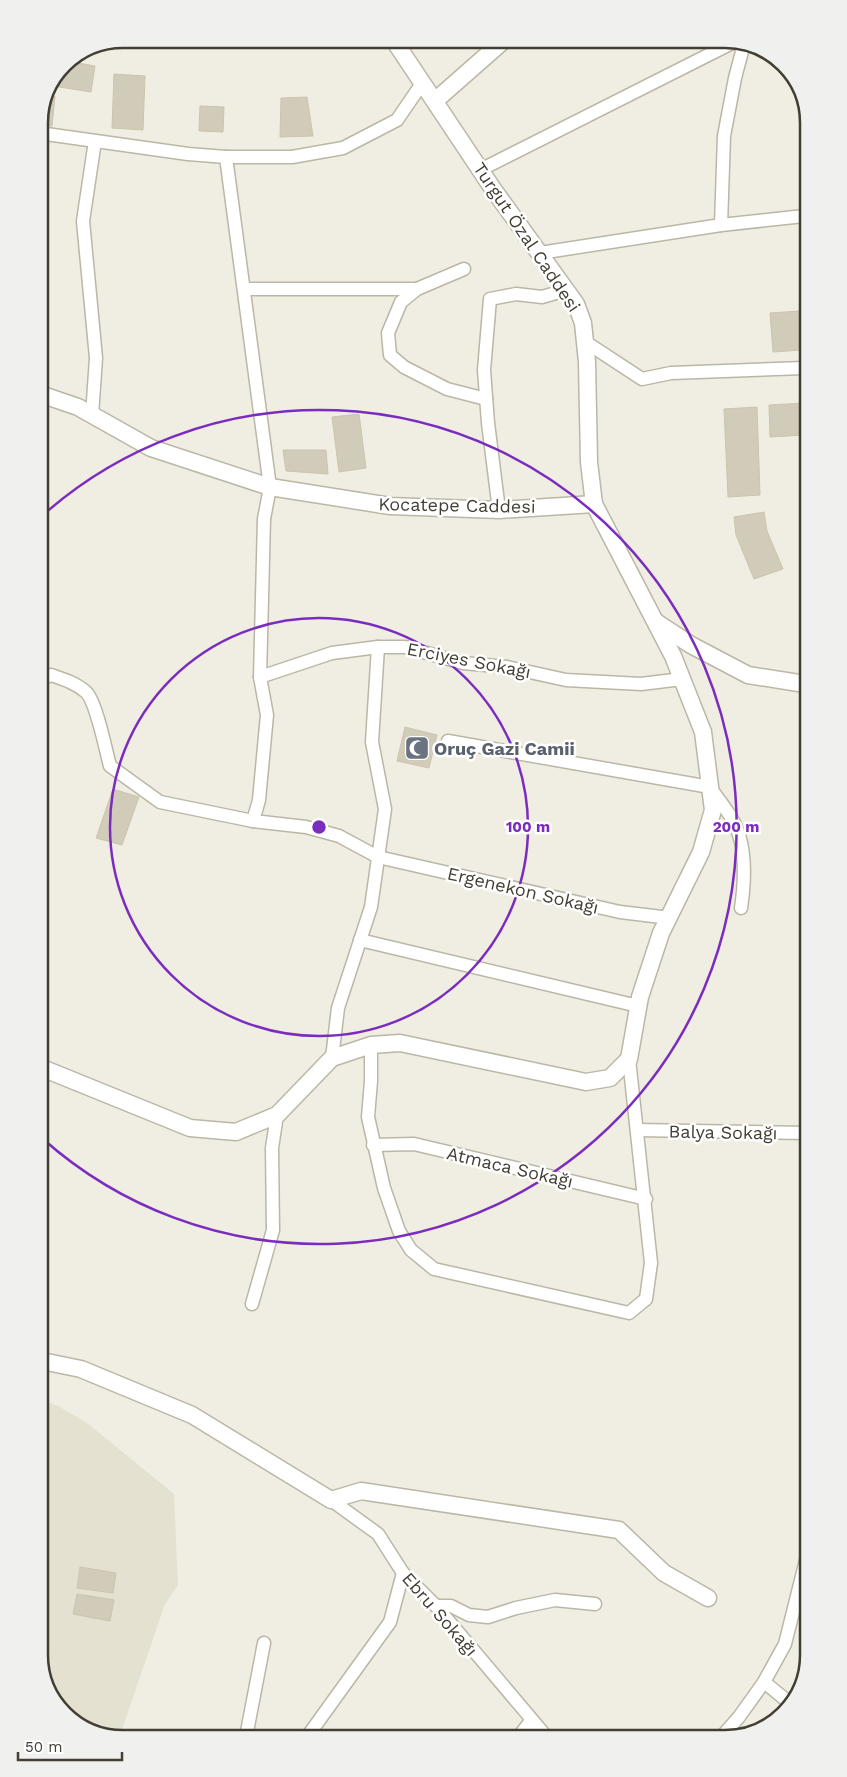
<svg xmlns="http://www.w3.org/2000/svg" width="847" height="1777" viewBox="0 0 847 1777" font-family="'Work Sans',sans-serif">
<rect width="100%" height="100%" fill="#f0eee3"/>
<!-- residential -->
<path fill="#e4e1d1" d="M43,1400L58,1406L87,1423L174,1494L178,1585L165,1604L119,1738L72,1721L43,1682Z"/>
<!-- building -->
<g fill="#d1cbb9" stroke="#ccc4ad">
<path d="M67,61L95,66L91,92L53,86L64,63Z"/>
<path d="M114,74L145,76L143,130L112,128Z"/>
<path d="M49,95L55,96L52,126L39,124V117Z"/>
<path d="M307,97L313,136L280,137L281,98Z"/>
<path d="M200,106L224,107L223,132L199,131Z"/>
<path d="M799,311L802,350L773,352L770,313Z"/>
<path d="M805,403V435L770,437L769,405Z"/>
<path d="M757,407L760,495L728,497L724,409Z"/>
<path d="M359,414L366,468L339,472L332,417Z"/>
<path d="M283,450H326L328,474L286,471Z"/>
<path d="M764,512L767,531L783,569L754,579L736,535L734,517Z"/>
<path d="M41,723H48L44,755L41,754Z"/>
<path d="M405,727L437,735L429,768L397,761Z"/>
<path d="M113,789L139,797L122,845L96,838Z"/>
<path d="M80,1567L116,1573L113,1593L77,1588Z"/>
<path d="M77,1594L114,1600L110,1621L73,1614Z"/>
</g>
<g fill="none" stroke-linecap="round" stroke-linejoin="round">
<defs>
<g id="minor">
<path d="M39,133L188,154L226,157H292L343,148L397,120L423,82"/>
<path d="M226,157L270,487L264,519L260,677L267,715L259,800L253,821L306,827L339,836L378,857L620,912L670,918"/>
<path d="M482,169L736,41"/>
<path d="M721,225L724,136L735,78L744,44"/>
<path d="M540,253L721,225L804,216"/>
<path d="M464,269L417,289L401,302L388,333L390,355L404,367L447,389L486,399"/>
<path d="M244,289H417"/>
<path d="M584,341L642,379L671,373L804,368"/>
<path d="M92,415L96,358L83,221L95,141"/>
<path d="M499,510L488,423L484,370L490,299L516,294L542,297L566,290"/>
<path d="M260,677L332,653L378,647H405L463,663L507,667L566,680L641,684L682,679"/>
<path d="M40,680L51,675C63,679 76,683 86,692C96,701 106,751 110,766L160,802L253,821"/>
<path d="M448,741L710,787C717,798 726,808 732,819C747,844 745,881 741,908"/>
<path d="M360,940L638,1006"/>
<path d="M371,1045V1081L368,1117L384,1188L399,1231L411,1250L434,1269L629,1313L646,1299L651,1263L629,1059"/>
<path d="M332,1058L338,1008L371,907L385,809L372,742L378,647"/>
<path d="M638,1130L807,1133"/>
<path d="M373,1145L414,1144L646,1199"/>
<path d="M252,1304L273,1230L272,1148L277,1115"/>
<path d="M331,1500L378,1534L403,1573L436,1606L545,1735"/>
<path d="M436,1606H451L469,1615L488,1617L516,1608L555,1600L595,1604"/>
<path d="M764,1682L791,1704"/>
<path d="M724,1734L739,1717L764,1682L785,1644L808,1552"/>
<path d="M520,1735L531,1721"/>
<path d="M246,1737L264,1643"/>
<path d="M307,1737L390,1622L403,1573"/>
</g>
<g id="tertiary">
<path d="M436,100L503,41"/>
<path d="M40,394L78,407L151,448L270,487L390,506L499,510L594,504"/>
<path d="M656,622L691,645L748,675L805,684"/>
<path d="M42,1068L190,1128L236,1132L277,1115L332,1058L371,1045L400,1043L586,1082L610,1078L629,1059L640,997L661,933L701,852L713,810L703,732L673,656L594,504L589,462L587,362L583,323L576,304L493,189L395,42"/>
<path d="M42,1361L81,1369L192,1415L331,1500L361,1491L619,1530L664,1573L708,1598"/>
</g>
</defs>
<!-- minor casing -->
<use href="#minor" stroke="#bbb7a6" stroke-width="15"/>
<!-- tertiary casing -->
<use href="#tertiary" stroke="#bbb7a6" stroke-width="19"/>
<!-- minor -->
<use href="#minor" stroke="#fff" stroke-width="12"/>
<!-- tertiary -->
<use href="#tertiary" stroke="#fff" stroke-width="16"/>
</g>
<!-- distance rings -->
<g fill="none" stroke="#7b2cbf" stroke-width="2.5">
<circle cx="319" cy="827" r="209"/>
<path d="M43 515A417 417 0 1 1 43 1139"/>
</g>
<!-- icons -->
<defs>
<symbol id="mosque-square" viewBox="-11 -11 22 22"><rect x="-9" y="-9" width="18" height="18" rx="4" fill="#6b7280" stroke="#fff"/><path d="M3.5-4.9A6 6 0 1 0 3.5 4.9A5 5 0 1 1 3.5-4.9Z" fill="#fff"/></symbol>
</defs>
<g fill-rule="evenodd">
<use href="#mosque-square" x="403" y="734" width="28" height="28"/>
</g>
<g text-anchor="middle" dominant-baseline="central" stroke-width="5" stroke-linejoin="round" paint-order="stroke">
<!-- street labels -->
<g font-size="18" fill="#423e33" stroke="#fff">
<text transform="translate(527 237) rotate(56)">Turgut Özal Caddesi</text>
<text transform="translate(457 505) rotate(1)">Kocatepe Caddesi</text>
<text transform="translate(469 660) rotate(11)">Erciyes Sokağı</text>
<text transform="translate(523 890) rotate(13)">Ergenekon Sokağı</text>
<text transform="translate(723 1132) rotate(1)">Balya Sokağı</text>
<text transform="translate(510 1167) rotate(13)">Atmaca Sokağı</text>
<text transform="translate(440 1614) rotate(49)">Ebru Sokağı</text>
</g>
<!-- worship labels -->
<g font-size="18" font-weight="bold" fill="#5b616d" stroke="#fff" text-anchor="start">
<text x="434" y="748">Oruç Gazi Camii</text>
</g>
</g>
<!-- crop -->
<path d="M0 0H847V1777H0ZM123 48H725A75 75 0 0 1 800 123V1655A75 75 0 0 1 725 1730H123A75 75 0 0 1 48 1655V123A75 75 0 0 1 123 48Z" fill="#f0f0ef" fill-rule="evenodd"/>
<path fill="none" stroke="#423e33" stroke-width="2.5" d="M123 48H725A75 75 0 0 1 800 123V1655A75 75 0 0 1 725 1730H123A75 75 0 0 1 48 1655V123A75 75 0 0 1 123 48Z"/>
<circle cx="319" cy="827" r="8" fill="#7b2cbf" stroke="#fff" stroke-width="2.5"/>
<g font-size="15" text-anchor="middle" font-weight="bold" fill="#7b2cbf" stroke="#fff" stroke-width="5" stroke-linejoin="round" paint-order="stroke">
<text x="528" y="832">100 m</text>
<text x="736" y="832">200 m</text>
</g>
<!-- scale -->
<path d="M18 1752v8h104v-8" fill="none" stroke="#423e33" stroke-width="2.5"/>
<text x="25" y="1752" font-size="15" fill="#423e33" stroke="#ffffff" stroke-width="4" paint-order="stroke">50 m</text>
</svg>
